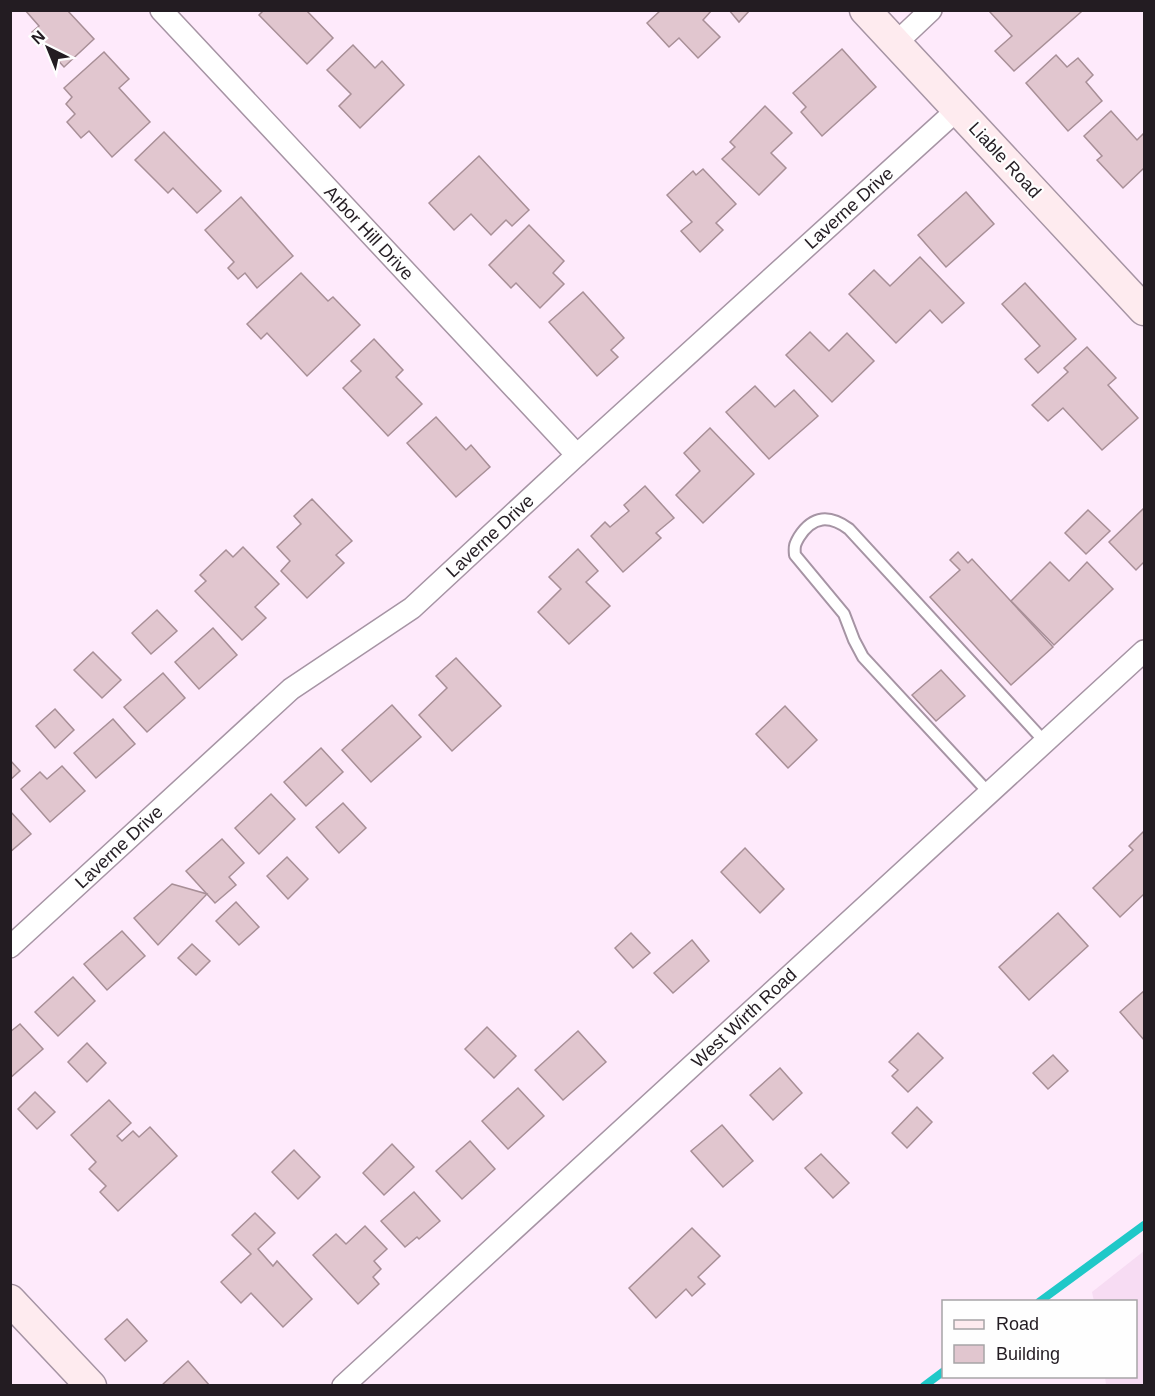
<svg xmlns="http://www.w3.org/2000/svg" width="1155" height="1396" viewBox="0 0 1155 1396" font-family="Arial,sans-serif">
<rect width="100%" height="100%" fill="#feeafb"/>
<!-- built -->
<path fill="#f7dcf3" d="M1144,1251V1385H1106L1105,1377L1136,1376V1302L1094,1301L1092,1292Z"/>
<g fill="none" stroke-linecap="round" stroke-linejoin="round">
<!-- stream -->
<g stroke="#20c8c8" stroke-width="8">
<path d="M1039,1302L1144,1225"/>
<path d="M924,1386L944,1371"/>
</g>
</g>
<!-- building -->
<g fill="#e1c6cf" stroke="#a88f97" stroke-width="1.5">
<path d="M25,10H67L94,39L64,67L32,32L39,26Z"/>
<path d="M264,10H306L333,38L307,64L259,15Z"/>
<path d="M661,10H712L703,20L720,37L698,58L679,38L669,47L647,23Z"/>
<path d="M729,10H750L739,22Z"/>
<path d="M992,10H1079L1081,12L1014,71L995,51L1012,36L990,12Z"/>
<path d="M353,45L375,68L382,61L404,85L360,128L339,106L351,94L327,70Z"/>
<path d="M842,49L876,87L822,136L801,112L806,107L793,93Z"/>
<path d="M104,52L129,79L119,88L150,122L112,157L89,131L81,138L67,122L75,114L66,104L72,97L64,88Z"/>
<path d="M1056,55L1067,67L1078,58L1093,75L1086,82L1102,101L1068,131L1026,83Z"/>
<path d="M765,106L792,133L771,153L786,168L759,195L722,159L735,147L730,142Z"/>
<path d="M1111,111L1137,140L1143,134L1144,136V168L1123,188L1097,160L1102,156L1084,136Z"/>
<path d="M164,132L221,191L197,213L173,188L168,193L135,160Z"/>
<path d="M479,156L529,210L512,226L506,220L491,235L471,214L454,230L429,203Z"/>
<path d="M703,169L736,204L716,223L723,230L700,252L681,231L692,222L667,195L693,171L696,175Z"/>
<path d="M966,192L994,224L946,267L918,235Z"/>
<path d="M241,197L293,256L257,288L245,273L238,279L228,268L234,262L205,230Z"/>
<path d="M529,225L564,261L553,273L564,284L540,308L516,283L511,288L489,265Z"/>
<path d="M920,257L964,303L942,323L930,310L896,343L849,294L874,270L890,286Z"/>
<path d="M301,273L328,301L333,297L360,325L307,376L267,333L261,339L247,324Z"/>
<path d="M1025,283L1076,339L1038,373L1025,359L1040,346L1002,304Z"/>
<path d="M583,292L624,338L611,350L618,357L597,376L549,322Z"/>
<path d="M810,332L829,351L847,333L874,361L832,402L786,355Z"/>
<path d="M374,339L403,370L396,377L422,404L388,436L343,388L361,371L351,361Z"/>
<path d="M1087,347L1116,378L1108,385L1138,418L1102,450L1063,408L1048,421L1032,405L1068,372L1064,368Z"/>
<path d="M755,386L775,407L794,390L818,416L769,459L726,412Z"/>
<path d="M436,417L466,450L471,445L490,467L456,497L407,443Z"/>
<path d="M710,428L754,474L703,523L676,495L700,471L684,453Z"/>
<path d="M645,486L674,518L656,533L661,538L623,572L591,536L605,522L610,527L629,511L624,505Z"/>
<path d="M312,499L352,541L336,555L344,563L307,598L281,571L290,561L277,547L301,524L294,516Z"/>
<path d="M1144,508V562L1136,570L1109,542Z"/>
<path d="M1088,510L1110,531L1086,554L1065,533Z"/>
<path d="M243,547L279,584L255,607L266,618L242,640L195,591L206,581L200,575L226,550L233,557Z"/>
<path d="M578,549L598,571L586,582L610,606L569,644L538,612L561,589L549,577Z"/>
<path d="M958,552L968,563L972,559L1053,647L1011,685L930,597L960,570L950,560Z"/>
<path d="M1050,562L1069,581L1087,562L1113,589L1054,645L1011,601Z"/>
<path d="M157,610L177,631L151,654L132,633Z"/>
<path d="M213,628L237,655L199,689L175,662Z"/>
<path d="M93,652L121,680L102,698L74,670Z"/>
<path d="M456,658L501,706L452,751L419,715L447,688L436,676Z"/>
<path d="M941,670L965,696L936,721L912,695Z"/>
<path d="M163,673L185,698L147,732L124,707Z"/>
<path d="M392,705L421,737L371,782L342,750Z"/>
<path d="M785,706L817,740L788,768L756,734Z"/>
<path d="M55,709L74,730L55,748L36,726Z"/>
<path d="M113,719L135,744L96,778L74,753Z"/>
<path d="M321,748L343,772L306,806L284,782Z"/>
<path d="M10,760L20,771L10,780Z"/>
<path d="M62,766L85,791L50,822L21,789L40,772L47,779Z"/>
<path d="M271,794L295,819L259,854L235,828Z"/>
<path d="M343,803L366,828L339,853L316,827Z"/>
<path d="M10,811L31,834L10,852Z"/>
<path d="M1144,831V894L1120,917L1093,888L1133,850L1129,846Z"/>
<path d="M222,839L244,863L229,877L236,885L215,903L186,871Z"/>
<path d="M745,848L784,889L760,913L721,872Z"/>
<path d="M287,857L308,879L288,899L267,876Z"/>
<path d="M172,884L207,894L158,945L134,918Z"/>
<path d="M236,902L259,927L239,945L216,921Z"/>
<path d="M1058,913L1088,946L1029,1000L999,967Z"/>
<path d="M122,931L145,956L107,990L84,964Z"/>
<path d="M631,933L650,953L633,968L615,948Z"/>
<path d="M692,940L709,961L673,993L654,973Z"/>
<path d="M192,944L210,961L196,975L178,958Z"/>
<path d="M73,977L95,1001L58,1036L35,1012Z"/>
<path d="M1144,991V1040L1120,1012Z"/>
<path d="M20,1024L43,1049L10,1078V1032Z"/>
<path d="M487,1027L516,1056L494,1078L465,1049Z"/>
<path d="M578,1031L606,1062L563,1100L535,1070Z"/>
<path d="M918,1033L943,1058L908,1092L892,1076L898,1070L889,1062Z"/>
<path d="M87,1043L106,1063L87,1082L68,1062Z"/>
<path d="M1053,1055L1068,1071L1048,1089L1033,1073Z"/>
<path d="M780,1068L802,1093L773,1120L750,1095Z"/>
<path d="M518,1088L544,1116L508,1149L482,1121Z"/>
<path d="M35,1092L55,1112L37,1129L18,1109Z"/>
<path d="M109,1100L131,1123L117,1136L122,1141L133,1131L139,1137L150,1127L177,1156L118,1211L100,1192L106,1186L89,1169L96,1162L71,1135Z"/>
<path d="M917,1107L932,1122L907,1148L892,1133Z"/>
<path d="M722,1125L753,1161L723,1187L691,1151Z"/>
<path d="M470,1141L495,1169L462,1199L436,1171Z"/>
<path d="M392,1144L414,1167L384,1195L363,1173Z"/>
<path d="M294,1150L320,1177L298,1199L272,1172Z"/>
<path d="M821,1154L849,1183L833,1198L805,1168Z"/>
<path d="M414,1192L440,1221L419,1239L417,1237L405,1247L381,1221Z"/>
<path d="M255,1213L275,1233L258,1249L273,1266L277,1261L312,1299L283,1327L251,1293L241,1303L221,1282L251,1254L232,1235Z"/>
<path d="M365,1226L387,1249L374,1261L381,1269L373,1277L379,1284L358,1304L313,1255L336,1234L346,1244Z"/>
<path d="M692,1228L720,1256L698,1277L705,1284L692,1296L686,1289L656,1318L629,1288Z"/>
<path d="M127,1319L147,1341L125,1361L105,1339Z"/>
<path d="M188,1361L210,1386H161Z"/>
</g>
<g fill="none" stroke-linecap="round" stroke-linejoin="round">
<defs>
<path id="lane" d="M989,793L863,657L854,640L844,614L795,555C794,546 795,544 799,537C813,515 830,515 849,529L1045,742"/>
<g id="street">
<path d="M161,10L577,455"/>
<path d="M895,44L931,10"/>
<path d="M10,947L291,689L412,608L577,455L958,109"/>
<path d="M343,1386L1144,651"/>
</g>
<g id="secondary">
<path d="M865,10L1144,310"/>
<path d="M10,1300L91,1386"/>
</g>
</defs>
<!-- lane casing -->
<use href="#lane" stroke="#a694a4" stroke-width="14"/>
<!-- street casing -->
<use href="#street" stroke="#a694a4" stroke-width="24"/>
<!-- secondary casing -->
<use href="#secondary" stroke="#a694a4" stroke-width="33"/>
<!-- lane -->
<use href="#lane" stroke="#fff" stroke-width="10"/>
<!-- street -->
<use href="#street" stroke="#fff" stroke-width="21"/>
<!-- secondary -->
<use href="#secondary" stroke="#feebef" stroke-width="30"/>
</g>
<g text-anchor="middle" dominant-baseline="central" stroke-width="4.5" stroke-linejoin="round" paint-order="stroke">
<!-- street labels -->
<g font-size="18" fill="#231c22" stroke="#fefefe">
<text transform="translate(1005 160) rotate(47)">Liable Road</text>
<text transform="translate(849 208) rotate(-42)">Laverne Drive</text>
<text transform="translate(369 233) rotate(47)">Arbor Hill Drive</text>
<text transform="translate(490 536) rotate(-43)">Laverne Drive</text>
<text transform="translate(119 847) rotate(-43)">Laverne Drive</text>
<text transform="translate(744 1018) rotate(-43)">West Wirth Road</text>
</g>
</g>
<!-- border -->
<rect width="1155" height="1396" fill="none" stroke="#231c22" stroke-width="24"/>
<!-- legend -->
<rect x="942" y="1300" width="195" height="78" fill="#fefefe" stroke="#a6a4a6" stroke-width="1.5"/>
<rect x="954" y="1320" width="30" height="9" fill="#feebef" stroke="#a6a4a6" stroke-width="1.5"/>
<text x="996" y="1330" font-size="18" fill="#231c22">Road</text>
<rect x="954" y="1345" width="30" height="18" fill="#e1c6cf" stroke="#a6a4a6" stroke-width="1.5"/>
<text x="996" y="1360" font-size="18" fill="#231c22">Building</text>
<!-- north arrow -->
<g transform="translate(48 48) rotate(317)" stroke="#fefefe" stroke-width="4.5" paint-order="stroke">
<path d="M0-4.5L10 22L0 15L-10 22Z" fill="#231c22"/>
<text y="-9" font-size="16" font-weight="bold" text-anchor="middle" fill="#231c22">N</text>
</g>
</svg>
